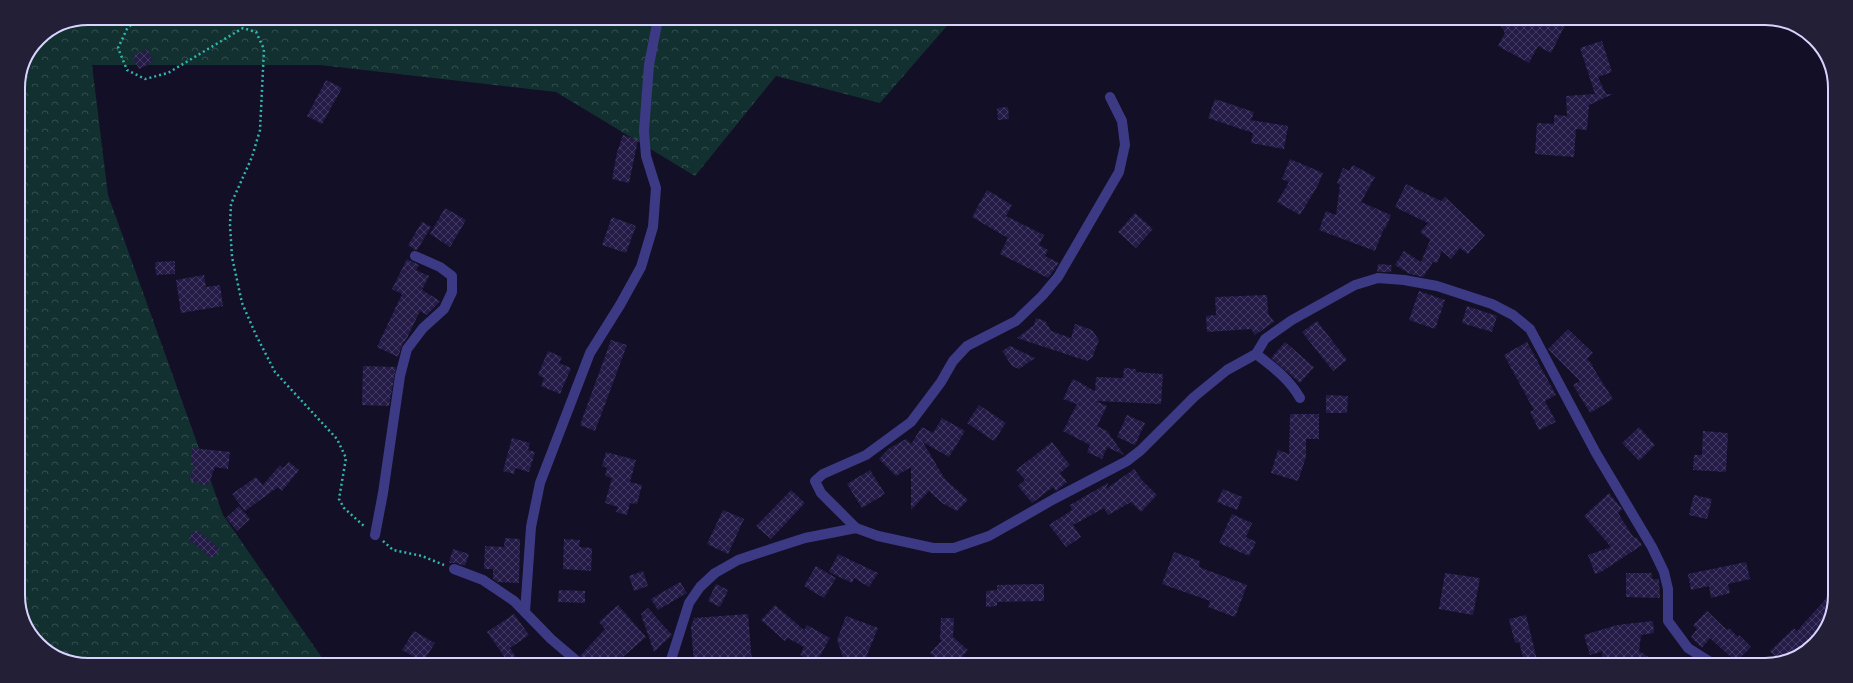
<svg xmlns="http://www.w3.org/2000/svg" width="1853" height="683" viewBox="0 0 1853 683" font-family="Manrope,sans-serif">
<defs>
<pattern id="forest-crowns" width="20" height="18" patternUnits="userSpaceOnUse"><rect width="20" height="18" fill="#12302f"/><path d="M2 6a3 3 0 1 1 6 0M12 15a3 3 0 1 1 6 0" fill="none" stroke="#344d4e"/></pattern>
<pattern id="building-cross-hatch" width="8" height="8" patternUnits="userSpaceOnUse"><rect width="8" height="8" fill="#241b47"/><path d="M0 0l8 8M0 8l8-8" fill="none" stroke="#433b63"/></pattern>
</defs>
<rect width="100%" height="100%" fill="#130f26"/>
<!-- forest -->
<path fill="url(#forest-crowns)" d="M88,18L952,20L880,103L776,76L695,176L556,92L320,65H92L108,195L223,515L325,662L65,661L33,638L18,600V84L39,38L62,23Z"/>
<!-- building -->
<g fill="url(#building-cross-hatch)">
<path d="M1498,21H1567L1551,53L1538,46L1529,63L1498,46L1505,33Z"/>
<path d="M1602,41L1612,72L1598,77L1606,94H1613L1589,105L1587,130L1576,129L1574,157L1535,154L1537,123L1554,124V115L1567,116L1566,96L1595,94L1580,48Z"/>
<path d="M147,49L153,62L139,69L132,56Z"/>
<path d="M326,80L342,88L322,124L307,116Z"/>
<path d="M1215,99L1254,112L1251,120L1288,126L1284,149L1251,143L1253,133L1208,118Z"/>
<path d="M1008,107L1009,119L998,120L997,108Z"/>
<path d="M623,135L638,140L629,183L612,179L617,152Z"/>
<path d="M1290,159L1323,173L1317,187L1300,215L1277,202L1289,182L1282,179Z"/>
<path d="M1353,165L1375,177L1361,202L1391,215L1385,229L1384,228L1375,251L1319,230L1326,211L1336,215L1340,185L1337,183L1343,168L1349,171Z"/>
<path d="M1406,184L1441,201L1445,197L1485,235L1468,254L1460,248L1451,259L1442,251L1437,263L1433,262L1423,277L1410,274L1395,265L1404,251L1421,262L1430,240L1420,232L1428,223L1395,207Z"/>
<path d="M987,190L1012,205L1006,216L1044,235L1039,245L1048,250L1045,256L1059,263L1048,278L1000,254L1008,238L972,217Z"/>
<path d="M445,208L466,220L450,247L430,234Z"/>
<path d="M1135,213L1153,229L1136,248L1118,232Z"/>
<path d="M612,217L636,226L626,253L602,245Z"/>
<path d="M422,222L431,227L417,250H415L408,245Z"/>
<path d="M407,259L419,265L416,270L429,276L422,290L440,301L427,315L420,311L407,338L402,345L398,357L377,347L402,294L392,289Z"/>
<path d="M175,261V274L156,275L155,262Z"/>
<path d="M1378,264L1392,265L1391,272H1377Z"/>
<path d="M204,275L206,287L220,285L223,306L181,313L176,280Z"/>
<path d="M1419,291L1445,300L1435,329L1409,320Z"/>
<path d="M1267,295L1268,313L1274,322L1255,335L1251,329L1207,332L1206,316L1216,315L1215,297Z"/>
<path d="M1467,306L1497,316L1492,332L1462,323Z"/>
<path d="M1036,318L1045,321L1051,331L1071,338L1075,324L1092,330L1099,340L1092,358L1087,361L1017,338L1034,325Z"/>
<path d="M1317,321L1347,360L1333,371L1302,332Z"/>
<path d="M1568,329L1593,353L1587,359L1593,365L1592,366L1613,399L1590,413L1573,385L1580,381L1548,349Z"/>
<path d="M611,340L627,345L595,431L580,425Z"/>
<path d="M1285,342L1314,367L1300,383L1271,358Z"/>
<path d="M1527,342L1556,395L1545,401L1556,422L1539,430L1530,412L1534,410L1504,355Z"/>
<path d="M1010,346L1035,358L1019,369L1012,366L1002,351Z"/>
<path d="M548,351L562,357L559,363L571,368L560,394L541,386L544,378L538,375Z"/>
<path d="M363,366L396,367L389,406L362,405Z"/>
<path d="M1124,368L1136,369V372L1163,374L1161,404L1096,401L1107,406L1097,426L1107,431L1124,455L1107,447L1102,459L1087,452L1090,445L1063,431L1077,404L1063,399L1073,379L1095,391L1096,377L1123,378Z"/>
<path d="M1326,395L1348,396L1347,413H1326Z"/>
<path d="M979,405L1006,423L994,441L967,423Z"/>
<path d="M1290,414H1319V439H1306V457L1298,481L1271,473L1278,450L1289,454Z"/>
<path d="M1127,415L1145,423L1135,445L1117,437Z"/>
<path d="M942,418L965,431L949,457L923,442L944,478L968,500L957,511L942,503L929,491L911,510V467L896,476L879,459L888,449L906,439L911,444L922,427L933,433Z"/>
<path d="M1639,427L1655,445L1639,461L1622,443Z"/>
<path d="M1703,431L1728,433L1726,472L1693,470L1694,455H1702Z"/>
<path d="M512,438L530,443L528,450L535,452L529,472L515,468L514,474L503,471Z"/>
<path d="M1052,442L1070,465L1060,473L1067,482L1056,491L1053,487L1032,503L1018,486L1025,480L1016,470Z"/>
<path d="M192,448L230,452L228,469L215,467L208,486L189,480L195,465H191Z"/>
<path d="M606,452L636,460L630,482L642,485L637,504L630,503L627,515L616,512L618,507L605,503L612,478L605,476L607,468L602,466Z"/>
<path d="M289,462L299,470L282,491L278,487L245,511L232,494L256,477L263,485L280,465L283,468Z"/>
<path d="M1134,469L1142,480L1157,495L1141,512L1131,502L1108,515L1104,508L1073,525L1081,537L1066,547L1049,525L1072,510L1070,505L1108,483L1106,489Z"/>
<path d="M870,470L885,494L862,508L847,484Z"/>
<path d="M1223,489L1242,497L1237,510L1217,502Z"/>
<path d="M791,490L805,503L771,539L756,526Z"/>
<path d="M1609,493L1622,509L1618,513L1634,538L1636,537L1642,545L1601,572L1595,574L1588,555L1611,547L1584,516Z"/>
<path d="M1694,495L1712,499L1707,519L1689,515Z"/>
<path d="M239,506L250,519L237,531L226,518Z"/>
<path d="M723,510L744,519L728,554L707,544Z"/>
<path d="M1232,514L1252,523L1246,537L1256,542L1249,556L1219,543Z"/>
<path d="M196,529L220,549L212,559L188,539Z"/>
<path d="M505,538L520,539L519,583L497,582L493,579V569H484L485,546L504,547Z"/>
<path d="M564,539L580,540L579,547L592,548L591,571L563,569Z"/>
<path d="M453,549L469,554L465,566L456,563H449Z"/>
<path d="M1174,552L1200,561L1199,567L1247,585L1235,617L1208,607L1210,601L1162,584Z"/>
<path d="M838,554L878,573L869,587L854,578L852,583L829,572Z"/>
<path d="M1746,562L1750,579L1728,584L1730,593L1711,598L1709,586L1691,590L1688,574Z"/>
<path d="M816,566L836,578L824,598L804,586Z"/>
<path d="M643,571L648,586L634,591L629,576Z"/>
<path d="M1445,573L1480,578L1473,615L1439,609Z"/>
<path d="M1626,573H1652V579H1659L1660,598L1626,597Z"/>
<path d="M680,582L687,593L658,610L651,599Z"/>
<path d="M716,584L728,590L720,607L708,601Z"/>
<path d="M1044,584V601L997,602V606L986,607V591L997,590V585Z"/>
<path d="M559,590L585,591V603L558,602Z"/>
<path d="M1831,593V618L1808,647L1801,654L1779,661L1770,651L1794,628L1797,631Z"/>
<path d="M618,605L646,637L617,662H584L580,656L605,629L599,622Z"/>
<path d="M775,605L804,630L807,625L830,638L816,663L800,655L804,647L788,638L785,641L761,620Z"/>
<path d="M648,608L672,635L654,652L641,614Z"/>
<path d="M1707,611L1727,630L1729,628L1738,637L1739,635L1751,647L1736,662L1710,638L1702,648L1691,637L1697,629L1693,625Z"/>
<path d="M514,614L529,635L510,648L519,662H508L487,632Z"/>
<path d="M748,614L752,663H694L691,627L694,618Z"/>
<path d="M1526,615L1538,664H1525L1519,642L1515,643L1509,619Z"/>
<path d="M846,616L878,628L867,655L870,663H845L837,640Z"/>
<path d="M941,618H954L953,637L968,650L963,656L971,663H941L930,653L942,640H940Z"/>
<path d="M1653,621L1654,633L1641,635L1639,651L1661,665H1600L1603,651L1590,655L1584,635L1617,625Z"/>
<path d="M414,631L435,643L423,662L402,650Z"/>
</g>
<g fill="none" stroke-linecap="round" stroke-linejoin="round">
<!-- path -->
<g stroke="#2fb8b0" stroke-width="2.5" stroke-dasharray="2 3" stroke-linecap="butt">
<path d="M138,18L127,29L118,48L127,70L145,79L168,73L243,28L256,32L264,49L260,130L252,157L231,204L230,225L232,257L242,303L256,335L275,372L337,439L346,458L339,499L344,508L365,527"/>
<path d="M383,541L393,550L422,556L444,565"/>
</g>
<!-- street -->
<g stroke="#3d3a85" stroke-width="10">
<path d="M1256,354C1273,367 1289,379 1300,398"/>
<path d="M856,528L821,493L815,481L823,474L866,455L911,422L941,382L953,361L967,346L1016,321L1042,296L1058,277L1119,172L1125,145L1122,121L1110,97"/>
<path d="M375,535L383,493L400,376L407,349L423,328L444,309L452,292V276L440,267L415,256"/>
<path d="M454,569L483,580L514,601L551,639L578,662"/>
<path d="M525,612L531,527L540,483L590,353L620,305L641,267L653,227L656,188L646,156L644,131L649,65L658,19"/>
<path d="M670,663L689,603L700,587L715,573L738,560L777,547L805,538L856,528L878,536L933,548H954L989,536L1054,499L1127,461L1141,450L1194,397L1227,370L1256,354L1265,339L1292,320L1355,285L1378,278L1404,280L1437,286L1492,304L1513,315L1530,329L1596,453L1652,547L1664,572L1668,589V621L1688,648L1715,665"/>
</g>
</g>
<!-- crop -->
<path d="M0 0H1853V683H0ZM88 25H1765A63 63 0 0 1 1828 88V595A63 63 0 0 1 1765 658H88A63 63 0 0 1 25 595V88A63 63 0 0 1 88 25Z" fill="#231f37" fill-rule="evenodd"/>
<path fill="none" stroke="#d9d4ff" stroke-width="2" d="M88 25H1765A63 63 0 0 1 1828 88V595A63 63 0 0 1 1765 658H88A63 63 0 0 1 25 595V88A63 63 0 0 1 88 25Z"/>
</svg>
